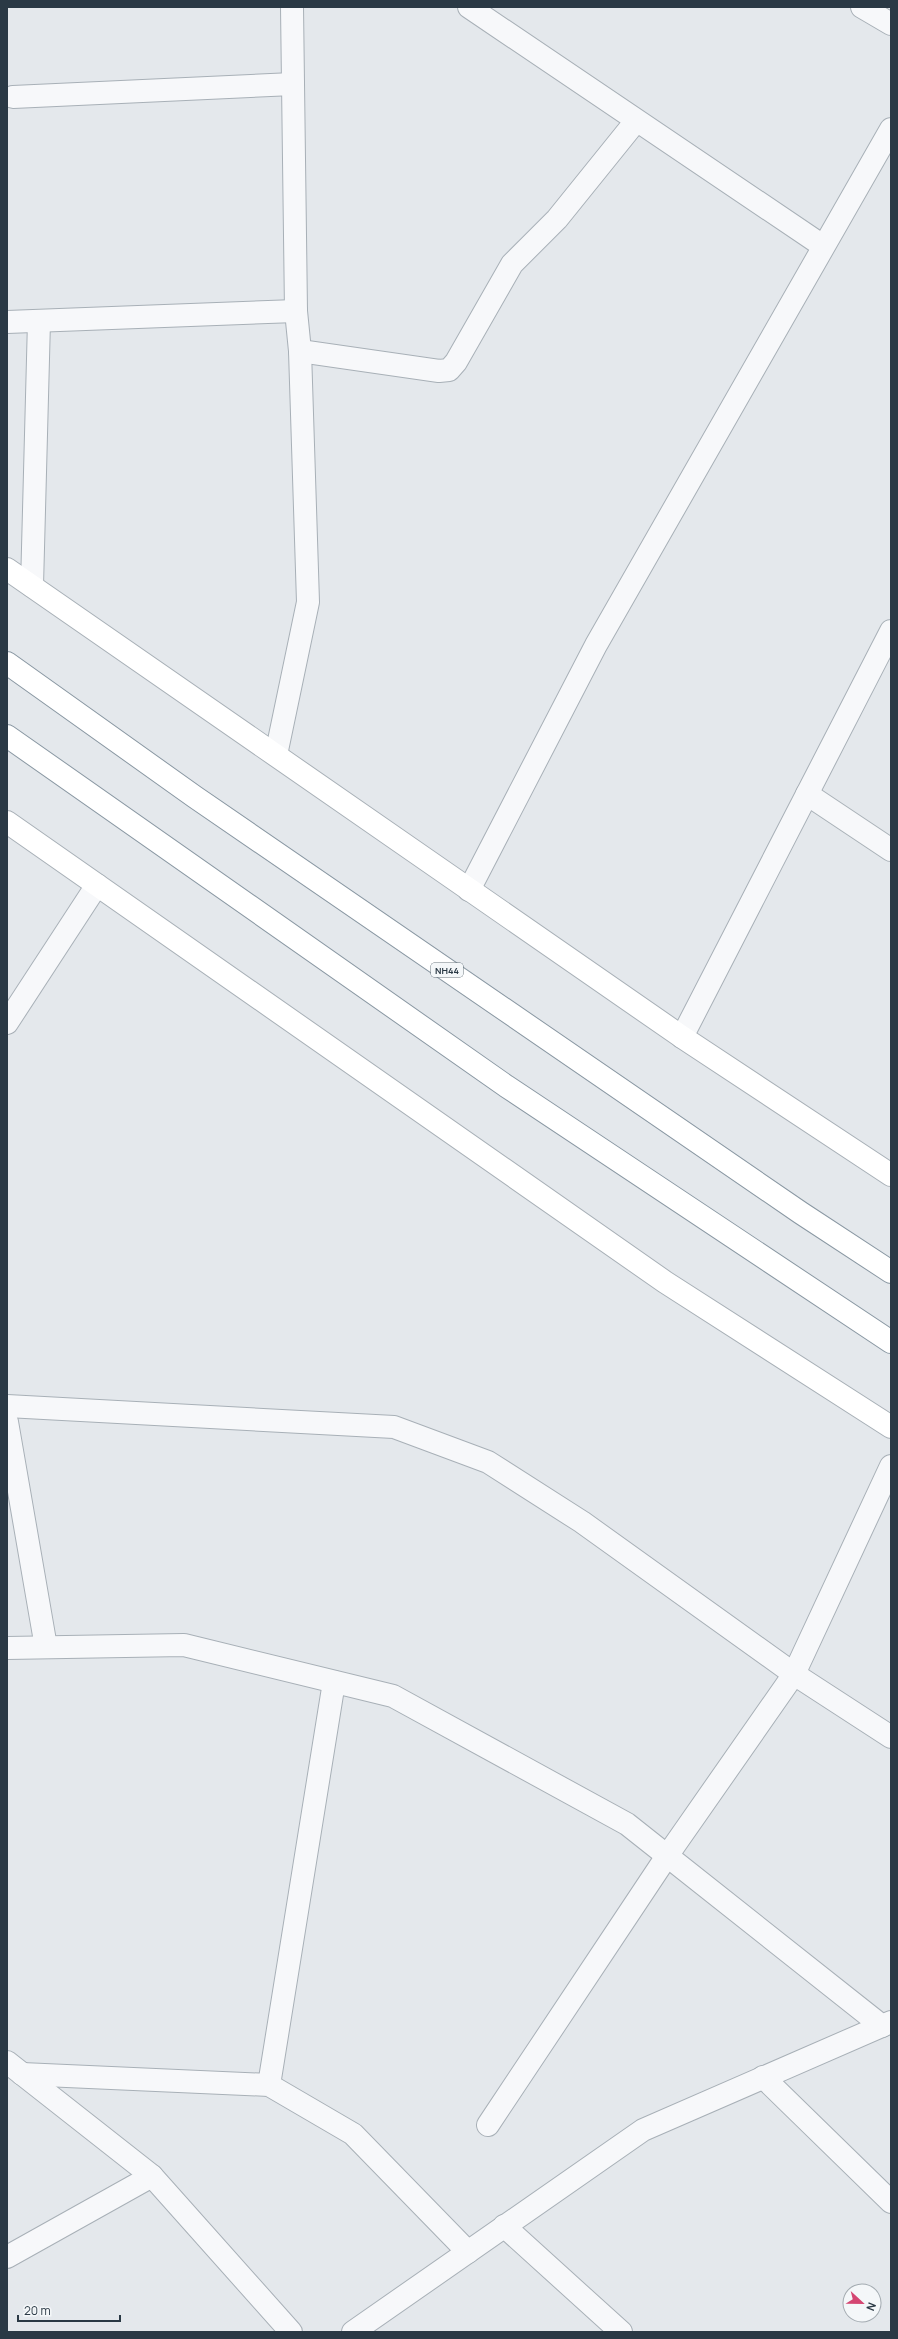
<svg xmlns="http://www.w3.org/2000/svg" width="898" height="2339" viewBox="0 0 898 2339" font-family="Manrope,sans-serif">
<rect width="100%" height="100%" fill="#e4e8ec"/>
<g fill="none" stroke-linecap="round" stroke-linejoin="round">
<defs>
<g id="street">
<path d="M469,7L823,246"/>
<path d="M862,7L891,24"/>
<path d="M13,97L293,84"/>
<path d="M7,322L296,311"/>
<path d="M300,351L439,371L449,370L456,362L512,264L557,219L636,121"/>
<path d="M32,586L39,321"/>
<path d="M276,755L308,602L300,351L296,311L292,7"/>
<path d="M807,794L891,850"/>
<path d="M469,890L596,645L891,129"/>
<path d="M7,1023L97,885"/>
<path d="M682,1037L891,631"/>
<path d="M7,1406L394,1427L488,1462L582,1522L794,1674L891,1737"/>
<path d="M7,1422L46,1647"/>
<path d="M7,1648L184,1645L393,1696L627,1824L882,2026"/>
<path d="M7,2062L152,2176L291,2332"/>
<path d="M22,2074L269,2085L353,2134L468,2252"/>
<path d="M763,2077L891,2202"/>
<path d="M269,2085L334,1682"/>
<path d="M488,2125L667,1856L794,1674L891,1466"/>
<path d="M504,2226L621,2332"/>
<path d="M7,2257L152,2176"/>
<path d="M353,2332L643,2130L891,2022"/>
</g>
<g id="secondary">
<path d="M7,569L682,1037L891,1175"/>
<path d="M7,822L665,1282L891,1427"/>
</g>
<g id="highway">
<path d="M7,663L195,797L801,1213L891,1272"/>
<path d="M7,736L506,1086L891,1342"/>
</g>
</defs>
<!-- street casing -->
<use href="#street" stroke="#a8b0b7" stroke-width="24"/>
<!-- secondary casing -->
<use href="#secondary" stroke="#a8b0b7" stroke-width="24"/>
<!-- highway casing -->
<use href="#highway" stroke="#8a98a3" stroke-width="24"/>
<!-- street -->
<use href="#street" stroke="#f7f8fa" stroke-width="22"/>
<!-- secondary -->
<use href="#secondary" stroke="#fff" stroke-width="22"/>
<!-- highway -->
<use href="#highway" stroke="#fff" stroke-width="22"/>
</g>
<g text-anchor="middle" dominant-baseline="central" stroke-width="3" stroke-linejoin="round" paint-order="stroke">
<!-- shield labels -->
<rect fill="#f4f7f9" stroke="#67727b" stroke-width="1" x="431" y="963" width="32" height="14" rx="3"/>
<g font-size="9" font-weight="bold" fill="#2a3945">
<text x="447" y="970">NH44</text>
</g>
</g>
<!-- border -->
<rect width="898" height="2339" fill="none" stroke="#2a3945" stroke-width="16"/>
<!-- north arrow -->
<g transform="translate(862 2303) rotate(112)"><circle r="19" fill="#f4f7f9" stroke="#a3abb1"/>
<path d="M0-3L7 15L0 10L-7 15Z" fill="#d44672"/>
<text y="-6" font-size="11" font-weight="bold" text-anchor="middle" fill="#2a3945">N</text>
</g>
<!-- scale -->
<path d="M18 2315v6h102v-6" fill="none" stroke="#2a3945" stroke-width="2"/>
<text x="24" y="2315" font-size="12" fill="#2a3945" stroke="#f4f7f9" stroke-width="3" paint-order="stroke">20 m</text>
</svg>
